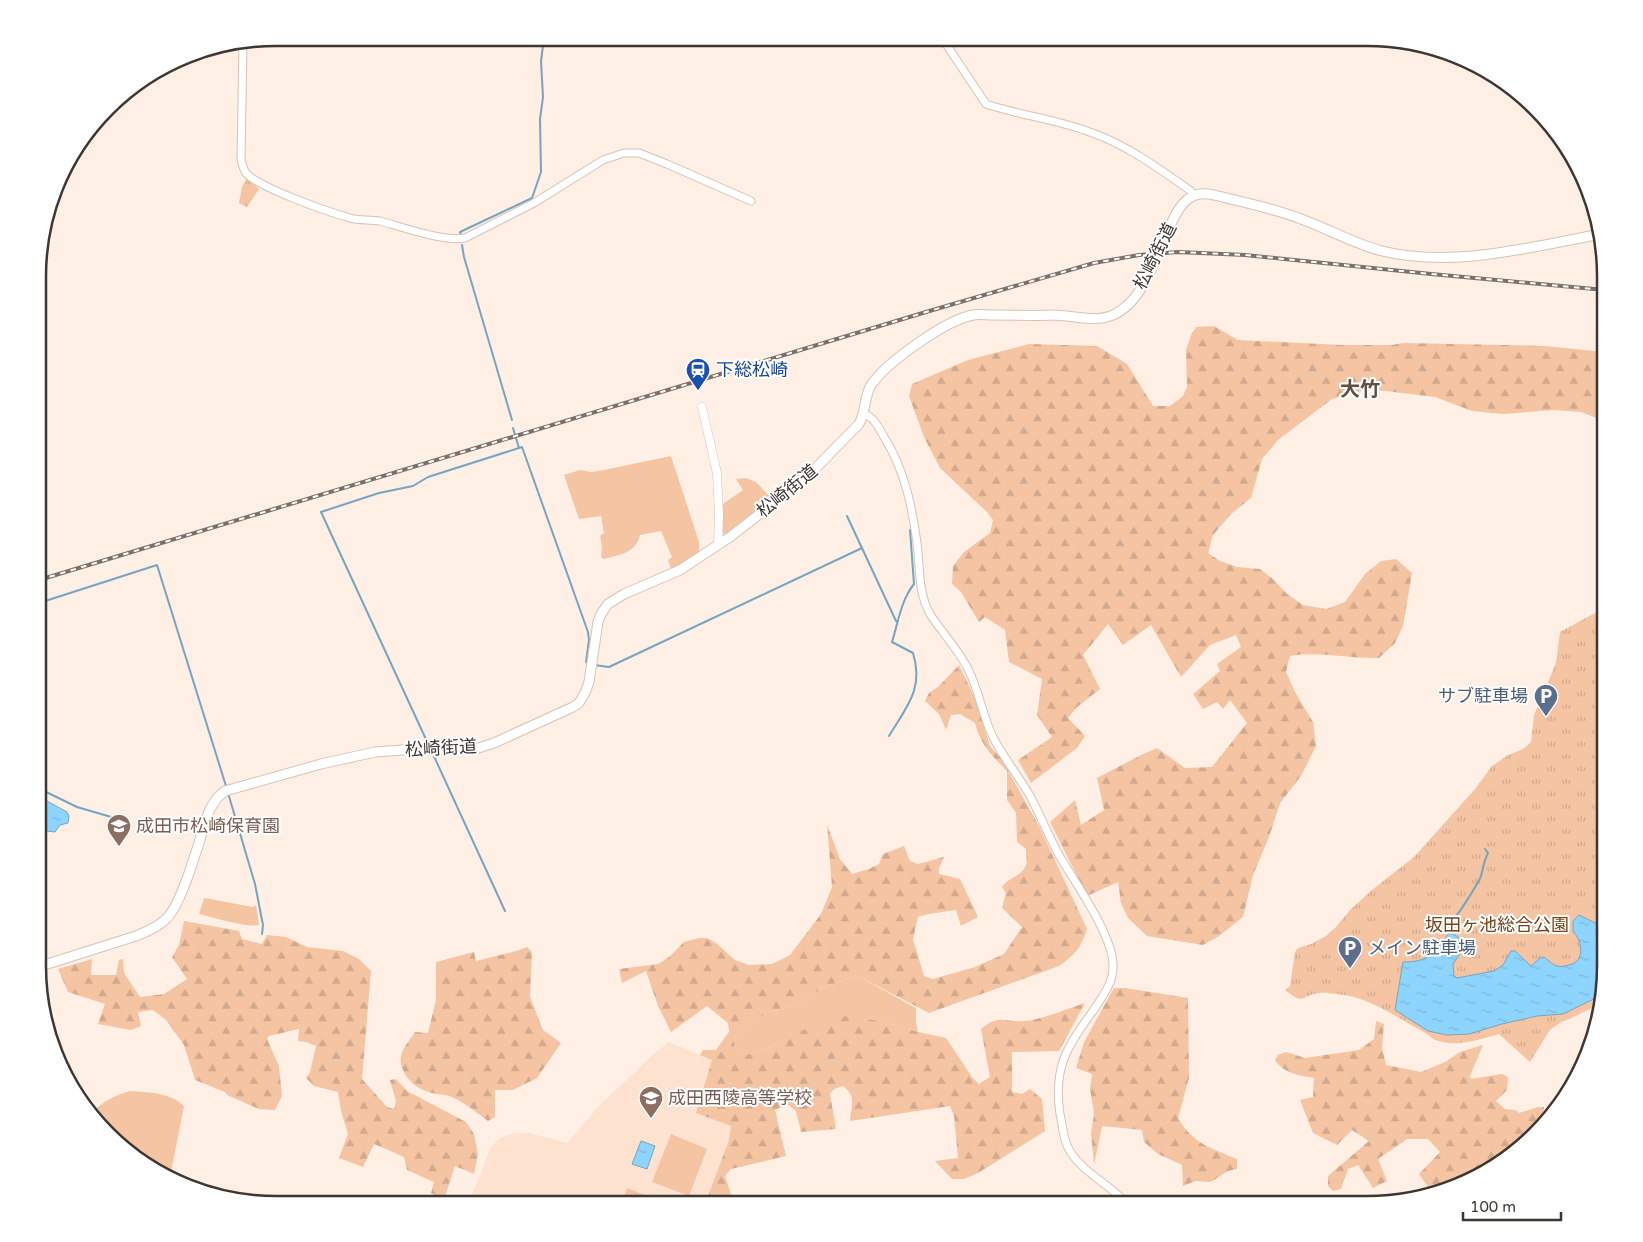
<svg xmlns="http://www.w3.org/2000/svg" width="1643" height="1242" viewBox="0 0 1643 1242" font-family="'Varela Round','Noto Sans JP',sans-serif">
<defs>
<pattern id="forest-firs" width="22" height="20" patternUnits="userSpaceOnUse" patternTransform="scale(1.25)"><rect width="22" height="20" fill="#f4c4a3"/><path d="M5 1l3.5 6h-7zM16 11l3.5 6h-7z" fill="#d2a98d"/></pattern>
<pattern id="park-tufts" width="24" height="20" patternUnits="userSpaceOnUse" patternTransform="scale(1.25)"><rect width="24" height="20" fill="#f4c4a3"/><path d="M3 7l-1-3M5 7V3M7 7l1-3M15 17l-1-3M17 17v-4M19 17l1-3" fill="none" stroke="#d2a98d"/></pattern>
<pattern id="water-ripples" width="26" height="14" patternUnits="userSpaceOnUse" patternTransform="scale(1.25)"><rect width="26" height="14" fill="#8dd5fe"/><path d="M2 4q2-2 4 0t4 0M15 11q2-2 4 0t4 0" fill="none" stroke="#7bb7da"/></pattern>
</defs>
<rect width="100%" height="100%" fill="#ffefe4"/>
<!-- built -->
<path fill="#fde2d0" d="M669,1042L712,1060L696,1113L731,1125L729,1140L705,1204H471L469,1203L491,1147L500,1138L515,1133H529L567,1143L599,1106L656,1052Z"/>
<!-- grass -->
<g fill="#f4c4a3">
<path d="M671,456L699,542V555L671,569L668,560L672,557L661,531L640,535C636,553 619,555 604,559L601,557L602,547L600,536L604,533L601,516L579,519L564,475L580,470L591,472L599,471Z"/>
<path d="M746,478L756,482L772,499L725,535L722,532L723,504L743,490L736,479Z"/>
<path d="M204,898L253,907L256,905L259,925C246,928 212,917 199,914Z"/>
<path d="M856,975L916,1008V1023L918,1032L885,1022L779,1043L746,1055L735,1049L734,1038L743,1026L770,1012L796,1005L821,989Z"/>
<path d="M130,1091C148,1092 171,1093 184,1106L170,1177L119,1145L93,1112C103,1101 116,1095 130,1091Z"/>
<path d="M671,1134L707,1149L689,1196L652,1182Z"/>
<path d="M627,1188L668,1204H621Z"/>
</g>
<!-- forest -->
<g fill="url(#forest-firs)">
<path d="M1214,326L1238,340L1341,345H1392L1403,343L1544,346L1605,352V423L1604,421L1581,412L1554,410L1503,414L1472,411L1435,397L1369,389L1332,399L1278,440L1262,459L1251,498L1231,514L1213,535L1208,553L1220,561L1237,567L1260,569L1273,579L1287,594L1303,605L1326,609L1345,602L1365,574L1381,561L1396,559L1412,573L1403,626L1395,643L1379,658C1350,659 1317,651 1290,656L1286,672L1295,692L1313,722L1316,746L1301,776L1280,803L1269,837L1253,875L1243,917L1219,936L1203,945L1147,936L1128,918L1121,903L1118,882L1087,896L1050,822L1075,800L1081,825L1104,810L1097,778L1141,755L1157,748L1185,768L1212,767L1247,723L1230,700L1223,709L1217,702L1203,709L1193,694L1220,671L1217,664L1241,647L1236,635L1210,645L1181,677L1151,625L1123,645L1108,624L1083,655L1100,689L1076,708L1068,718L1085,736L1077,748L1031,783L1018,760L1052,737L1037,715L1042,679L1009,662L1005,630L985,617L979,622L961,592L952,584L953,566L964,552L990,533L993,520L988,513L940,468L924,437L909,396L912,384L968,360L1029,344L1097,346L1127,364L1153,406H1170L1183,396L1187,387L1186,350L1191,335L1196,327Z"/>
<path d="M959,665L975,698L990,746L1002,760L1039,826L1087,929C1081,948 1076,954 1059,966L929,1013L856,975L821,989L796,1005L770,1012L743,1026L734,1038L735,1049L746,1055L779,1043L820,1021L847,1016L885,1022L918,1032L946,1038L972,1077L979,1084L990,1077L981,1029C1000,1013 1004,1023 1025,1021C1041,1020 1069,1008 1085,1003L1059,1051L1012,1052V1092L1022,1094L1030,1089L1042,1099L1045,1131L978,1173L964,1179H952L935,1161L958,1158L954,1116L950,1106L850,1121C851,1105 857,1097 843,1086L834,1089L830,1094L836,1129L801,1132L796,1111L787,1104L775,1110L786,1156L731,1169L725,1176L734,1204H705L729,1140L731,1126L696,1113L712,1060L700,1055L703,1050H716L729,1032L728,1023L707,1006L671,1032L658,1006L646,971L622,983L619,969L658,964L669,957L684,942L699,938H707L716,943L735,960L749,965L772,964L790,955L821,914L832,887L827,825L840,859L852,874L869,869L879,864L883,854L904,846L910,861L918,864L944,857L939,868V874L960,879L978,917L961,926L956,910L928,914L918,917L913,939L924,976L933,979L975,967L1004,954L1022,927L1002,908L1006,893L1002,887C1008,878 1022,876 1026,865C1027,860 1026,854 1026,849L1017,842L1016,813L1007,800V771C992,756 980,744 975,723L960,714L951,715L946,730L939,714L925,701L929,693L939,686Z"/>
<path d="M184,921L239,931L242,939L262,944L267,935L286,937L307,947L343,951L359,959L371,971L362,1079L387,1107L394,1109L396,1101L390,1080L396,1079L407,1091L466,1122L474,1134L478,1154L474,1174L455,1166L444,1199L431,1193L434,1182L407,1170L404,1157L374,1144L363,1167L339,1158L348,1134L341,1111L338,1092L314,1086L306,1078L310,1072L316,1046L306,1042L298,1041L299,1029L269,1036L267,1039L279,1066L282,1096L275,1110L259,1109L227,1095L225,1092L195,1080L184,1045L166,1020L153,1010L138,1012L141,1026L131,1030L98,1024L105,1004L68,992L58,969L92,959L91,975H116L119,960L123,959L124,973L140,997L164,994L187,979L172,957L179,945Z"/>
<path d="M527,947L532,952L530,997L543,1030L561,1043L537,1078L513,1090H495V1117L488,1121C477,1113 465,1103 452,1097C445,1094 434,1095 426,1091C411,1086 396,1069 402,1052C405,1045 411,1039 415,1032L428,1033L436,1000V962L474,952L476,961L516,951Z"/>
<path d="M1114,988H1125L1188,998L1189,1078L1178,1118C1193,1144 1211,1148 1237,1159V1169L1228,1171L1211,1182L1196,1181L1183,1186L1182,1165L1158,1154L1144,1142L1142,1130L1102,1126L1094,1165L1091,1133L1094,1114L1090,1089L1092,1074L1076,1068L1084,1042Z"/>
<path d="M1376,1021L1384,1024L1382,1047L1386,1065L1421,1072L1445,1062L1460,1052L1483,1045L1470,1076L1471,1079L1502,1074L1508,1077L1507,1090L1496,1101L1505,1109L1516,1110L1519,1113L1538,1107H1544V1110L1528,1135L1530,1136L1472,1180L1430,1190L1419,1174L1440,1152L1428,1139H1407L1378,1159L1387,1181L1373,1188L1358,1165L1348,1169L1341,1189L1333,1191L1328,1186V1176L1369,1141L1352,1130L1337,1145L1313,1133L1300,1100L1313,1097L1314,1078C1299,1075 1284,1074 1275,1060L1278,1055L1286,1052L1305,1058L1359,1050L1374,1039Z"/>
</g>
<!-- park -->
<g fill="url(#park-tufts)">
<path d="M247,179L259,189L247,207L239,203L242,187Z"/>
<path d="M1605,610V982L1600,1004C1592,1008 1566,1021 1561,1022L1550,1030L1530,1062L1499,1034C1481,1039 1458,1047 1439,1041C1433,1040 1428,1034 1422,1031C1400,1019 1375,1002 1350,996C1341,995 1328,992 1319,993C1299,996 1306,1006 1285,990L1290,986L1295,952L1298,948L1311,944L1326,936L1336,927L1350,910L1372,890L1414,857L1475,789L1492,766L1508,755L1523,749L1531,742L1534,715L1556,663L1560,632L1595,613Z"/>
</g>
<!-- water -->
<g fill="url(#water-ripples)" stroke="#75a5c0">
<path d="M38,796L67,812L69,816L68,823L60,825L55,832L38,830Z"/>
<path d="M1579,915L1597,924L1603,923L1605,920V982L1602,995L1563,1014L1537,1016L1502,1024L1469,1034L1447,1035L1428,1031L1395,1010L1403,962C1429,963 1436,950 1450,932L1467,943L1453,964L1454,976L1457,978L1494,971L1503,965L1511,951H1515L1531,966L1540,958L1544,957C1548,960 1553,965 1557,966C1560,967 1563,966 1565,966C1569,965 1574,964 1577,961C1584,954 1580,937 1573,932V921Z"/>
<path d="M641,1141L655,1146L647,1169L632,1164Z"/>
</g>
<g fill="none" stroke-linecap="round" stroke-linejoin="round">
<!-- stream -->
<g stroke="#75a5c0" stroke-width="2">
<path d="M461,235L460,232L532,198L541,172L540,119L543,97L541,61L544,38"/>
<path d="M462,245L464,257L512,420"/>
<path d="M513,428L519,448"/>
<path d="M847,516L896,621H898"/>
<path d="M39,603L157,565L226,786"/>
<path d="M594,665L609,667L862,548"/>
<path d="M889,736C907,706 924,689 913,653L892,642C898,623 901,600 914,584L910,530"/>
<path d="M430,748L321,512L379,493L413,486L428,477L522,447L588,632L589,640L586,662L589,664"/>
<path d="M432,752L505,911"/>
<path d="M38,788L77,807L125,821"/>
<path d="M228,793L255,884L263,925L262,934"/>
<path d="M1455,917C1459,914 1480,880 1481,876C1484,865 1483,863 1488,853L1485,849"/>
</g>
<defs>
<g id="tertiary">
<path d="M942,38L986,104C1019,115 1054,119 1087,131C1126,144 1158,168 1191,191L1194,196"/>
<path d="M243,43L241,159C242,163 243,169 246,173C259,188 329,212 350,218C359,221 370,219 380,221C402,227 444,242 465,238L534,203L603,160L624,153H639L667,164L751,201"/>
<path d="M864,414C874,417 879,428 884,437C904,468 912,506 917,543C920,566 918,593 930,614C942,633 958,649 968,669C980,692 983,720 995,741C1005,759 1018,776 1029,794C1040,814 1048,835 1059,855C1075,883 1114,936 1113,967C1113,984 1102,997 1093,1011C1067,1046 1053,1068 1060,1114C1063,1127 1063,1141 1071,1153C1085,1174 1111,1185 1127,1204"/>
</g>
<path id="secondary" d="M702,407L717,473L719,515L718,545"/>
<path id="primary" d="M38,967L136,936C146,932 158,927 166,919C184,902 200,835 210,809L217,798L225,791L321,764L375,752L403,750H453L475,749L494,743L573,707L579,703L585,693L589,682L598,622L601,614L608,604L624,594L680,570L730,537L806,478L859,424C866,412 864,397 871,385C887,362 946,320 973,315C980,314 986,315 992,315C1012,315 1033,316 1053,315C1072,315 1095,323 1113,315C1145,301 1157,252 1171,224C1175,215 1180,205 1188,199C1196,193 1204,193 1214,195C1243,202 1273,208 1301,219C1329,229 1354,244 1382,251C1453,268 1526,248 1596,235"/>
</defs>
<!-- tertiary casing -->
<use href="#tertiary" stroke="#d6c3b6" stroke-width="9"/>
<!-- secondary casing -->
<use href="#secondary" stroke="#d6c3b6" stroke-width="9"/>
<!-- primary casing -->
<use href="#primary" stroke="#d6c3b6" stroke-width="11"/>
<!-- tertiary -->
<use href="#tertiary" stroke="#fff" stroke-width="7"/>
<!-- secondary -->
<use href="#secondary" stroke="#fff" stroke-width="8"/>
<!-- primary -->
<use href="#primary" stroke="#fff" stroke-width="9"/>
<defs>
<path id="rail" d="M39,580L926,312L1094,263L1139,255L1178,252L1245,255L1431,274L1605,290"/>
</defs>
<!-- rail casing -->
<use href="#rail" stroke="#7c716a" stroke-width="4"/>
<!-- rail -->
<use href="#rail" stroke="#fff" stroke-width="2" stroke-dasharray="5.5" stroke-linecap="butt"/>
</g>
<!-- icons -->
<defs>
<symbol id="station-pin" viewBox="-11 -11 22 30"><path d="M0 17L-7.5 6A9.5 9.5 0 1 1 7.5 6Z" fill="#1a4fb4" stroke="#fff"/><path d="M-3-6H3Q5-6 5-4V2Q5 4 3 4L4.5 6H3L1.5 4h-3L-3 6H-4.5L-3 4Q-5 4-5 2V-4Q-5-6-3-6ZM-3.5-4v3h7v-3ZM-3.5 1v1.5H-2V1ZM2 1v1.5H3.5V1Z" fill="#fff"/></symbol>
<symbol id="parking-pin" viewBox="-11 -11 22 30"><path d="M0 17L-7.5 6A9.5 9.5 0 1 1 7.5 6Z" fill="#5c6f8a" stroke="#fff"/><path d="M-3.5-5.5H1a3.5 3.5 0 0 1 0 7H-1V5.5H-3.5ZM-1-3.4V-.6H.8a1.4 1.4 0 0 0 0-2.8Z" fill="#fff"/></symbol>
<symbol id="school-pin" viewBox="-11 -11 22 30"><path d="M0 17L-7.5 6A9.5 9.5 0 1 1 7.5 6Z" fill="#8d6e63" stroke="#fff"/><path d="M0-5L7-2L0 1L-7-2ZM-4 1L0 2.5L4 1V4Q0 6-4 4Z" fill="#fff"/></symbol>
</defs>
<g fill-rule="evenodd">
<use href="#station-pin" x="684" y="356" width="28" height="38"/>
<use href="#parking-pin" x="1532" y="682" width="28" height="38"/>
<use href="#school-pin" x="105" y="812" width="28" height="38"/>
<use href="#parking-pin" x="1336" y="934" width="28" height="38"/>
<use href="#school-pin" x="637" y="1084" width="28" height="38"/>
</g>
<g text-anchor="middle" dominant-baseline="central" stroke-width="4" stroke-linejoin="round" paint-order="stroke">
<!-- street labels -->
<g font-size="18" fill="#3e3631" stroke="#fff">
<text transform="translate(1155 256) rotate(-63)">松崎街道</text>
<text transform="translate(787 491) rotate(-39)">松崎街道</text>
<text transform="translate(441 748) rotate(-3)">松崎街道</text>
</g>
<!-- transit labels -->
<g font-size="18" fill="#164399" stroke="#fff" text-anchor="start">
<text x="716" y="370">下総松崎</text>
</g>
<!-- service labels -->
<g font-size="18" fill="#4e5e75" stroke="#fff" text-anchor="end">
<text x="1528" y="696">サブ駐車場</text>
<text x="1368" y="948" text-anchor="start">メイン駐車場</text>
</g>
<!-- education labels -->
<g font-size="18" fill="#785e54" stroke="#fff" text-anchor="start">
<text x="136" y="826">成田市松崎保育園</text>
<text x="668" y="1098">成田西陵高等学校</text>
</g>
<!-- park labels -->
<g font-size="18" fill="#74431b" stroke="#fff">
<text x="1497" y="925">坂田ヶ池総合公園</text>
</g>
<!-- quarter labels -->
<g font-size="20" font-weight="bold" fill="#5f4f44" stroke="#fff">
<text x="1360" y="390">大竹</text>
</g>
</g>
<!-- crop -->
<path d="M0 0H1643V1242H0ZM276 46H1367A230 230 0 0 1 1597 276V966A230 230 0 0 1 1367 1196H276A230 230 0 0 1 46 966V276A230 230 0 0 1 276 46Z" fill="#fff" fill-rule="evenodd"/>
<path fill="none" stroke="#3e3631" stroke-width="2.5" d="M276 46H1367A230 230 0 0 1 1597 276V966A230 230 0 0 1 1367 1196H276A230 230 0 0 1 46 966V276A230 230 0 0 1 276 46Z"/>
<!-- scale -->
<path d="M1463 1212v8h98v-8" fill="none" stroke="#3e3631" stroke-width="2.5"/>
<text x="1470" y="1212" font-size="15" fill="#3e3631" stroke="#ffffff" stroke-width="4" paint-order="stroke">100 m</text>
</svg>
